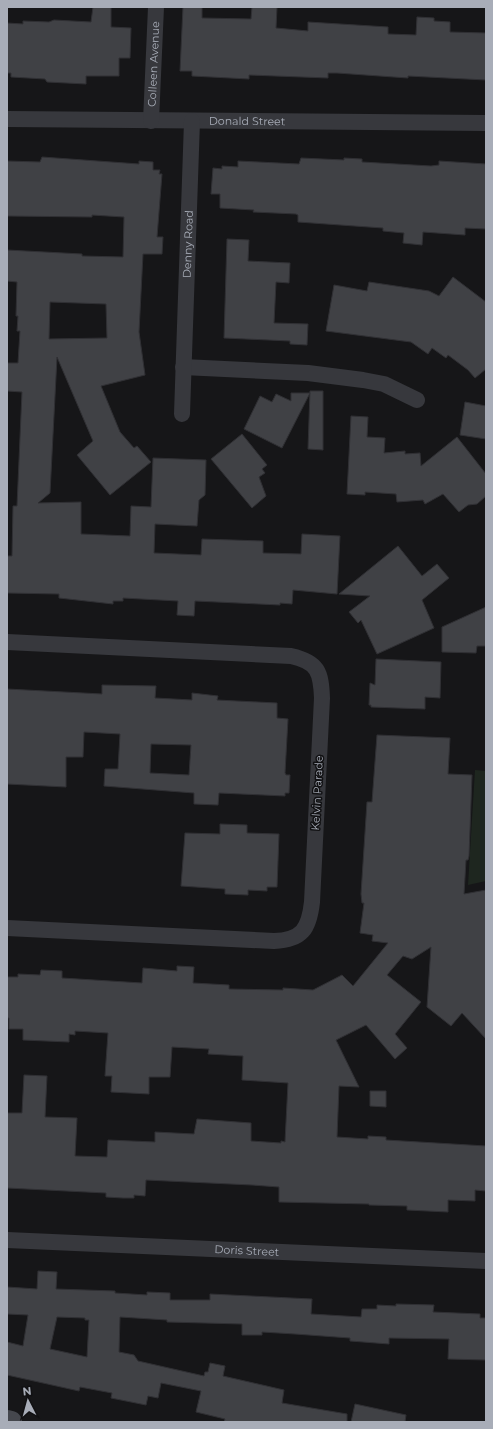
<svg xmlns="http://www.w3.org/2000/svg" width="493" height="1429" viewBox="0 0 493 1429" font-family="Montserrat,sans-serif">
<rect width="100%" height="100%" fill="#161618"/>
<!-- green -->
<path fill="#1e261f" d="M475,770L486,771V881L468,885Z"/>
<!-- building -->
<g fill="#404145" stroke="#303034" fill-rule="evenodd">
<path d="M93,7H111V27L131,28L130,58H119V76H86V84L47,82L45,79L11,77V73H7V23L23,24V21L49,22L54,20L91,22Z"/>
<path d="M183,7H202V18L251,19L252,7H277L276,28L308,31V22L388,27V34L416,35L417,17L434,18V21L450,22V32L486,33V80L408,76V78L337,73H328V78L249,75V79L192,76V71H180Z"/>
<path d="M42,157L139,164V161L153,162V170H160L159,174H162L157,237H163L162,254H143L139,332L145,375L101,386L120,432L134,448L137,446L151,462L110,495L77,455L93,441L57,357L50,493L38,503L81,502V534L130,536L131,506L151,507L153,458L206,460L205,495L199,500L197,526L155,524L154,553L201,555L202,539L263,541V553L301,554L302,534L340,536L337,594L293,590L292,604L280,603V605L195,601L194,616L177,615L178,601L123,598V601H113V604L59,598V594L7,593V556H12L13,506H17L22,392L7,391V363H18L20,331H17L18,316H16L17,282L7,281V250L82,254V256L123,257L124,217L92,215V217L7,216V161L40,162ZM50,302L106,304L107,338L49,339Z"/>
<path d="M301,158L344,160V158L362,159V162L431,166L439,165V161L486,164V229L465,228V235L423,232L422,245L403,243L404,233L383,231V228L298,222V215L296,214L253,212L254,210L220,208V194H211L213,168L222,169V166L238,167V161L299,164Z"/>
<path d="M227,239L249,240L248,261L290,263L289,283L276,282L274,323L308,324L307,345L290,344V341L224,338Z"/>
<path d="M453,277L486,302V369L475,378L468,370L448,355L446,358L432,348L428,354L411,342L326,331L334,285L367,291L369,282L429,291L439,296Z"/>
<path d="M310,391H323V450L308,449Z"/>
<path d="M291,393H310L282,448L244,429L260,396L272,402L276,394L291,401Z"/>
<path d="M465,402L486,406V439L460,435Z"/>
<path d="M351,416L368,417L367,437L385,438L384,453L405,451V454L420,453L421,466L457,437L486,474V496L477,504L468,505L459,512L443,494L425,504L423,500L397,502L396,494L365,492V495L347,494Z"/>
<path d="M242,434L267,465L262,469L265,473L259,477L266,496L252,508L211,459Z"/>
<path d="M398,546L422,576L437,564L449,578L422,600L434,628L377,654L361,620L358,623L349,612L370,596L339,594Z"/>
<path d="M486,607V646H477L476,653L442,652V627Z"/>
<path d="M376,659L441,662L440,698L425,697V709L371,707V705H369L370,683L375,685Z"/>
<path d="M102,685L156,686L155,698L192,700V693L218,696L217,700L277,703V718L288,719L285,773L286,775H290L289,793H285V796L219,793L218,805L194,804V793L104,786L105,769H118L120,734L84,732L83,757H66V787L7,784V689L102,694ZM151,744L191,745L189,775L150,773Z"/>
<path d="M377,735L450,738L448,774L472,775L469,856L468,860H466L464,894L486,890V1039L462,1013L451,1026L427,1007L431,947L412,959L403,956L387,975L421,1002L395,1034L407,1048L395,1059L366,1025L336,1040L359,1087L339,1086L337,1137L368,1139V1136L386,1137V1140L486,1146V1191L475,1190V1201L448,1200V1212L407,1210V1206L369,1205V1204L279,1202V1187L252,1185L146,1180L145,1196L134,1195V1198H123L106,1197V1193L7,1188V1113H22L24,1075L47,1076L45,1117L77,1118L75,1156L107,1157L108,1140L155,1142V1132L194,1134L197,1119L251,1123V1141L281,1143V1141L285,1142L288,1083L242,1080L243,1056L208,1054L209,1049L172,1047L170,1077H149V1094L111,1092L112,1076H105L108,1033L75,1031V1035L69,1034V1042L23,1040V1029H9V1018H7V977H18V974L40,975L41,970L62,971V978L142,983L143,968L177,971V966L194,967L193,983L229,985V989L283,990V988L313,990L342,975L353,986L388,943L372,941L373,935L360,933L364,903H362L361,894L367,802H372Z"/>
<path d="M220,824L247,825V833L279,834L277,887H267V891L248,890V895L225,894V889L181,886L185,833L220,834Z"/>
<path d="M370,1091H386V1107L370,1106Z"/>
<path d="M38,1271L57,1272L56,1289L115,1291V1293L147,1295V1292L170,1293V1300H210V1294L312,1299L311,1314L361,1317L362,1309H377V1305L396,1306V1304L434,1305L433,1312L480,1314V1318H486V1360L448,1359L449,1339L389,1338V1344L350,1341V1338L295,1334L262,1332V1335H242V1324L167,1322V1320L120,1317L119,1352L134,1355L138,1361L204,1376L205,1372H208L210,1363L225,1366L223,1376L284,1390L282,1403L347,1414V1422H224L225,1419L196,1412L201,1391L161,1383L158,1398L148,1396L146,1405L111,1398L112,1393L80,1387L79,1391L7,1375V1342L23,1346L28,1315L7,1314V1287L37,1289ZM57,1317L85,1318V1320H89L87,1357L50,1349Z"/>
<path d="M355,1404L406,1415L405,1422H351Z"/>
</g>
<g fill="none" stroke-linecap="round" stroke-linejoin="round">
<!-- street -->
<g stroke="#37383d" stroke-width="16">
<path id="s1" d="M7,119L486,123"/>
<path id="s2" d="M151,121L156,7"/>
<path d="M183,367L308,373L363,380L384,384L417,400"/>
<path id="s3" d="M182,414L192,121"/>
<path d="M7,642L291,656C318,662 321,672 322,698L312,902C309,929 302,940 274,941L7,928"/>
<path id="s4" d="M7,1240L486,1261"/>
</g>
<!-- secondary -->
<path stroke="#45474d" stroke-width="22" d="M7,1421L11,1422"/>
</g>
<g text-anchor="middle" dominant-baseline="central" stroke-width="3" stroke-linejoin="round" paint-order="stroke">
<!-- street labels -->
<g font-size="11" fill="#a8adb8" stroke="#111113">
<text stroke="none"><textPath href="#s2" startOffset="57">Colleen Avenue</textPath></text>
<text stroke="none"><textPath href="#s1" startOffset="240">Donald Street</textPath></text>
<text stroke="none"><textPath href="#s3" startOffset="170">Denny Road</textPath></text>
<text transform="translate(317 793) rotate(-87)">Kelvin Parade</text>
<text stroke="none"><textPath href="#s4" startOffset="240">Doris Street</textPath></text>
</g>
</g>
<!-- border -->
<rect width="493" height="1429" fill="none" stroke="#a8adb8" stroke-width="16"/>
<!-- north arrow -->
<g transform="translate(28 1401) rotate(354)" stroke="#111113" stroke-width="3" paint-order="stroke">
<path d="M0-3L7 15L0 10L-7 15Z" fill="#a8adb8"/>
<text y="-6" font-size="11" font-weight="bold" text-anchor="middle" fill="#a8adb8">N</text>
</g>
</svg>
